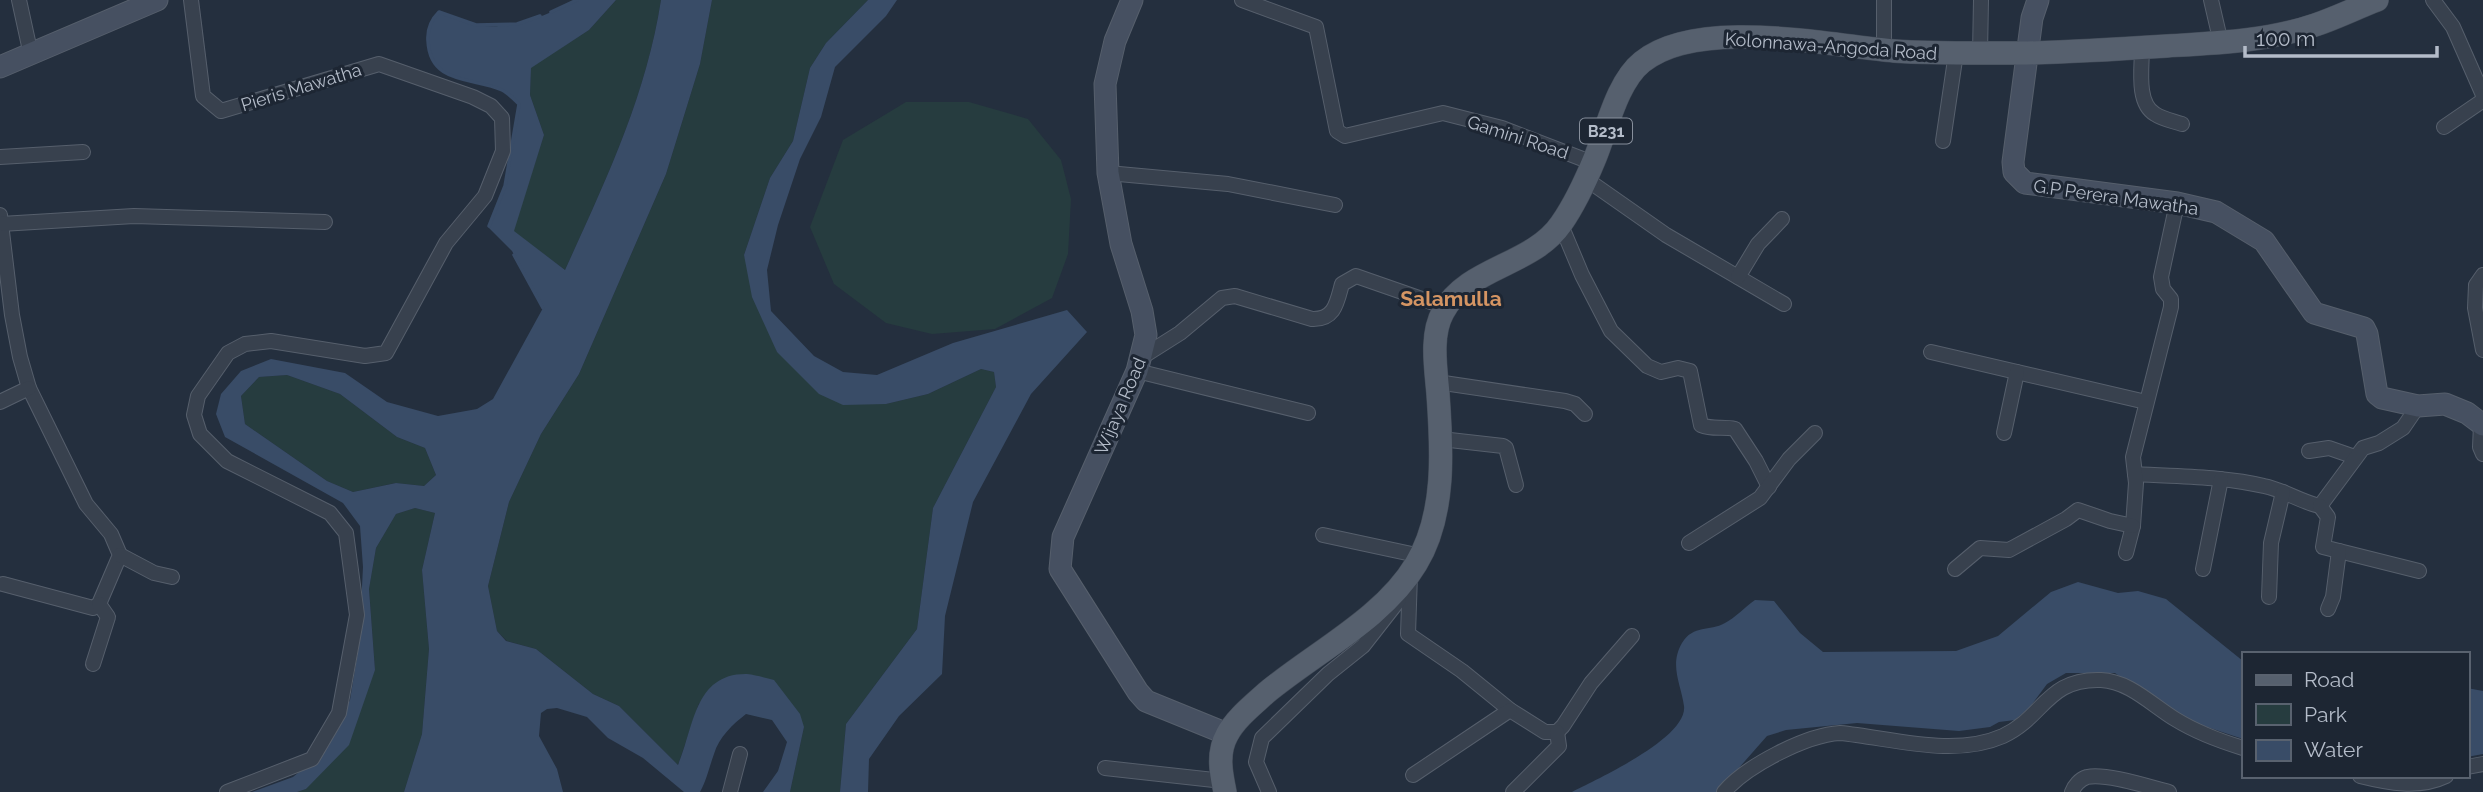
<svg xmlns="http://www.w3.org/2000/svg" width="2483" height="792" viewBox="0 0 2483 792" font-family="Raleway,sans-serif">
<rect width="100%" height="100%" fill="#242f3e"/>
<!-- green -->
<g fill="#263c3f">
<path d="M616,0H661C646,97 605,182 565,270L513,231L544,135L530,95L531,67L589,30Z"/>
<path d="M712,0H868L826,43L810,68L793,141L770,178L744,255L777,352L886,404L928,394L981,369L994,372L996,387L933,508L917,629L846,724L840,792H790L804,727L699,703L678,765L619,706L593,694L536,649L507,641L497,631L488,586L509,502L541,434L579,374L666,174L700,64Z"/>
<path d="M906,102H969L1028,119L1061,160L1071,199L1068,254L1052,298L995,329L932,334L886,323L834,284L810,227L843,140Z"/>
<path d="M287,375L340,394L397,437L425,448L436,475L424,486L395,483L353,492L327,481L245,424L241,396L259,377Z"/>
<path d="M415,508L435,513L422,570L429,649L422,734L404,792H297L306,789L375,670L369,589L376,548L396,514Z"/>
</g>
<!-- water -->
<g fill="#394c67" fill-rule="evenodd">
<path d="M577,0H616L589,30L531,68L530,95L544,135L514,231L565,270C605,182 646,97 661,0H712L700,64L666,174L579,374L541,434L509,502L488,586L497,631L506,641L536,649L593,694L619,706L678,765C694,728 694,673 747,674C756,675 766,678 774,680L800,714L804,727L790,792H763L778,771L787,742L772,720L746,714C733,724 719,737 714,754C709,768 707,779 700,792H684L643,758L608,738L587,717L557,708L547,709L541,713L539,736L557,769L563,792H404L422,734L429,649L422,570L435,513L415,508L396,514L376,548L369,589L375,670L349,745L306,789L297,792H252L293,777L324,752L350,700L359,645L363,567L360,526L343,503L225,437L216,414L221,394L241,371L271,359L345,373L387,402L438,416L477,409L493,399L543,308L512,251L488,227L505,186L519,104C514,100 508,93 502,90C473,77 430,85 428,41C427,29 431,20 439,12C451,16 464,23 476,25C512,31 547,15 577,0ZM287,375L340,394L397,437L425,448L436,475L424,486L396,483L353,492L327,481L245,424L241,396L259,377Z"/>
<path d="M868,0H897L886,16L835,67L821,117L800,159L778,225L767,270L771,311L814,356L843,372L877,375L953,343L1067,310L1087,332L1031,394L973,502L945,616L942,674L899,716L869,759L868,792H840L846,724L917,629L933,508L996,387L994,372L981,369L928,394L886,404L843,405L819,394L777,352L752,297L744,255L770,178L793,141L810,68L826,43Z"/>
<path d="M2078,582L2118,593L2138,591L2166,599L2243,661V739L2180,718L2115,673H2066L2047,684L2030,707L2015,720L1999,722L1990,727L1959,731L1857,723L1786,730L1767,736L1730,778L1720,792H1572C1597,779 1688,738 1684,706C1681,684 1669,665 1682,643C1694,624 1709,632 1725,623C1735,618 1745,607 1755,600L1774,601L1800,633L1823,652L1956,651L1998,636L2051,592Z"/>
<path d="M2467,688L2483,691V754L2467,757Z"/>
</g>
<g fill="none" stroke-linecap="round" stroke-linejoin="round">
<!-- stream -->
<g stroke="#394c67" stroke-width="3.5">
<path d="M551,12L577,0"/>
<path d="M489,226L505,186L519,104C514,99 508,93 502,90C473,77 430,85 428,41C427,29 431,20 439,12L476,25L517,24L540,16"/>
<path d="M514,255L543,308"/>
</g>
<defs>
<g id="street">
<path d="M19,0L31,55"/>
<path d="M191,0L203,96L221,111L379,64L473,97L491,106L502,118L503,151L485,196L446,243L386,353L365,356L271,341L245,344L228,353L198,396L194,415L200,434L227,461L330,513L346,533L357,615L339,713L312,759L227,792"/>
<path d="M1242,0L1316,27L1337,131L1345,136L1443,113L1502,128L1593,163"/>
<path d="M2211,0L2221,43"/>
<path d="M2433,0L2453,27L2483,95"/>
<path d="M2142,48C2142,67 2136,103 2155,114C2162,119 2173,121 2182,124"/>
<path d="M1884,50V0"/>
<path d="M1980,53L1981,0"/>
<path d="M2444,127L2482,101L2483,96"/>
<path d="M1943,141L1956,53"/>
<path d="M0,157L83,152"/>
<path d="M1108,173L1228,184L1335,205"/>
<path d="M1586,179L1666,235L1784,304"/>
<path d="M0,215L12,315L20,357L29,388L86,504L111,534L120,555L99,604L93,608L3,584"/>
<path d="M1,224L134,216L325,222"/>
<path d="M1561,225L1582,275L1611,331L1647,366L1661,372L1678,368L1690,371L1701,425C1713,430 1723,426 1735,429L1756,461L1769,487"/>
<path d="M2483,275L2476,285L2475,308L2483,350"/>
<path d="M1738,277L1758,244L1782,219"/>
<path d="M1931,352L2146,402"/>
<path d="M1142,357L1180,333L1222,298L1235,296L1312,319C1335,320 1337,302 1342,284L1356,276L1445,307"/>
<path d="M1137,371L1308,413"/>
<path d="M1437,382L1565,401L1575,404L1585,414"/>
<path d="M0,402L29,388"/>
<path d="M2481,425L2480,447L2483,454"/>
<path d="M2004,433L2017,372"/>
<path d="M1441,439L1503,446L1506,448L1516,485"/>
<path d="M2309,451L2329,448L2355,457"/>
<path d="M2135,474C2178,477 2222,476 2264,486C2284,490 2301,502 2320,506L2363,448L2379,443L2403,428L2418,406"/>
<path d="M2320,506L2328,517L2323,547L2419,571"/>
<path d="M1323,535L1421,556"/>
<path d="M1689,543L1760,498L1789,459L1815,433"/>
<path d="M2126,553L2133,526L2136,483L2133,457L2171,307V299L2163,289L2161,277L2177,203"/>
<path d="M120,555L154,573L172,577"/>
<path d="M1955,569L1980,548L2009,550L2066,519L2078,510L2110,521L2133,526"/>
<path d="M2203,569L2221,479"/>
<path d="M1410,575L1408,634L1462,671L1510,710L1545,732H1557L1563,726L1591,683L1632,636"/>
<path d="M2269,597L2271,543L2283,492"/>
<path d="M2328,609L2333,597L2339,551"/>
<path d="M93,664L108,617L99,604"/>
<path d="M2467,767L2483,764"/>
<path d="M1105,768L1223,781"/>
<path d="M1413,775L1510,710"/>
<path d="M2360,776C2388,783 2419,789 2446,776"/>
<path d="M730,792L740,754"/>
<path d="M1269,792L1256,762L1262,738L1328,674L1363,646L1399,600"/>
<path d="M1513,792L1559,746L1557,732"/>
<path d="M1724,792C1746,766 1806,735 1840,733C1892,738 1953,758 2003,736C2044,717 2047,678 2101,680C2129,681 2152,705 2175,719C2196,732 2220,741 2243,748"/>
<path d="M2072,792C2074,786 2080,779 2087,777C2107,773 2149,787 2169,792"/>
</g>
<g id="secondary">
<path d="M1132,0L1115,41L1105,84L1108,173L1121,244L1142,311L1146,335L1137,371L1063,537L1060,569L1138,692L1146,701L1227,734"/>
<path d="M2038,0L2032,18L2013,162L2014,172L2025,183L2177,203L2216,212L2264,241L2314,313L2364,328L2367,334L2377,394L2382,398L2418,406L2445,404L2467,413L2483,425"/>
<path d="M0,67L157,0"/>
</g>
<path id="primary" d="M1225,792C1221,773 1217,753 1227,735C1235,719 1253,705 1266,693C1314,653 1384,618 1416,564C1446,515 1442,449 1438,394C1436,369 1430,335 1443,312C1467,267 1532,266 1561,224C1575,204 1586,180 1595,158C1607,129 1617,82 1642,62C1697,17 1827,45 1894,51C1938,54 1982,53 2027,53C2074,52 2121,49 2167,46C2217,43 2268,41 2315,25C2336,18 2356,8 2377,0"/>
</defs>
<!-- street casing -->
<use href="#street" stroke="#565f6c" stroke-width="16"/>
<!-- secondary casing -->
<use href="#secondary" stroke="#565f6c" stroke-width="23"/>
<!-- primary casing -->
<use href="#primary" stroke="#414a57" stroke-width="24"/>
<!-- street -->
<use href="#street" stroke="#38414e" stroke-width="14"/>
<!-- secondary -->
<use href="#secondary" stroke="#465061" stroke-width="21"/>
<!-- primary -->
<use href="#primary" stroke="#56606e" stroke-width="23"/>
</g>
<g text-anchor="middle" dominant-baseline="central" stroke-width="6" stroke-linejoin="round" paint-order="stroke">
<!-- shield labels -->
<rect fill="#1d2633" stroke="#878f9c" stroke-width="2" x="1580" y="118.5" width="52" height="25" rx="5"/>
<g font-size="16" font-weight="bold" fill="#b4bcc9">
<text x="1606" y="131">B231</text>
</g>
<!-- street labels -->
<g font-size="18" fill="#b4bcc9" stroke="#1d2633">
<text transform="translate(1831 46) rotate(4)">Kolonnawa-Angoda Road</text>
<text transform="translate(301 87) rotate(-17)">Pieris Mawatha</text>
<text transform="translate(1518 137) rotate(18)">Gamini Road</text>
<text transform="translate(2116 197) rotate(8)">G.P Perera Mawatha</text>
<text transform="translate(1120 406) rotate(-67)">Wijaya Road</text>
</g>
<!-- quarter labels -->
<g font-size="21" font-weight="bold" fill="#d59563" stroke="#1d2633">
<text x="1451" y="298">Salamulla</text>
</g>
</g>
<!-- legend -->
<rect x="2242" y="652" width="228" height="126" fill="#1d2633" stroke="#59626f" stroke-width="2"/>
<rect x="2256" y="675" width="35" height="10" fill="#56606e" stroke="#59626f" stroke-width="2"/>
<text x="2304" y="687" font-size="21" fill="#b4bcc9">Road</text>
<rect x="2256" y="704" width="35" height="21" fill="#263c3f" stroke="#59626f" stroke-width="2"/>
<text x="2304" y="722" font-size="21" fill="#b4bcc9">Park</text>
<rect x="2256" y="740" width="35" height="21" fill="#394c67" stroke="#59626f" stroke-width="2"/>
<text x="2304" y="757" font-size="21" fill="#b4bcc9">Water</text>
<!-- scale -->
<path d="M2245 46v10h192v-10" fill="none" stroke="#b4bcc9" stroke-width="3.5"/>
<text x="2256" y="46" font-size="21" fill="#b4bcc9" stroke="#1d2633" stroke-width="5" paint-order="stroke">100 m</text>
</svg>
